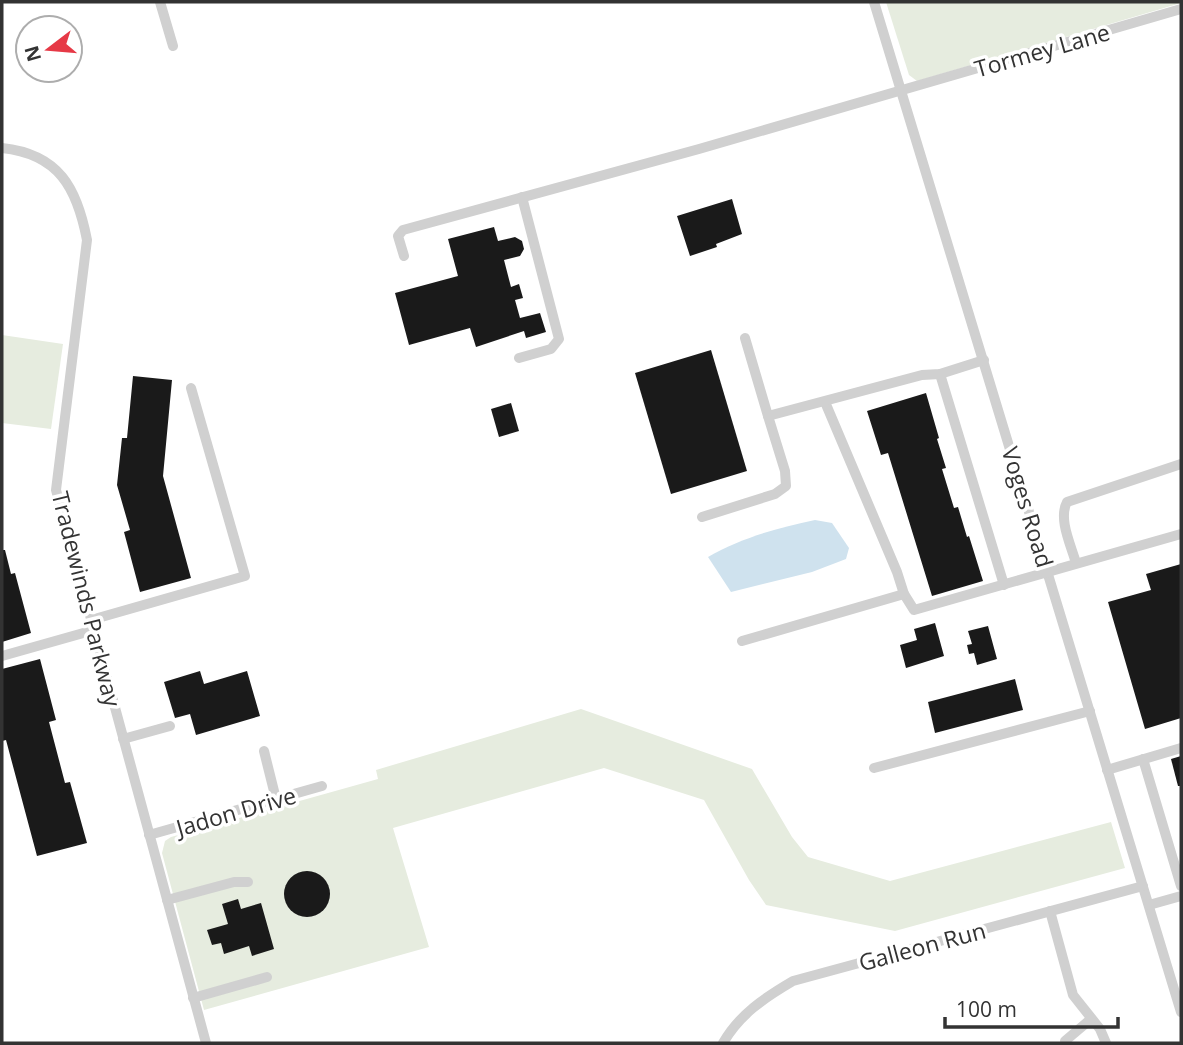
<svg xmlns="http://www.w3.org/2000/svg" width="1183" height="1045" viewBox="0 0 1183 1045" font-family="'Open Sans',sans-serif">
<rect width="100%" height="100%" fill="#fff"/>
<!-- green -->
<g fill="#e6ecdf">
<path d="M886,2H1181V3L917,81L909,75Z"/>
<path d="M2,335L63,344L51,429L2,423Z"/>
<path d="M581,709L752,769L792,837L808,857L890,881L1111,822L1125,868L895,931L766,905L749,880L704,800L604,768L393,828L429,947L204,1010L162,853L165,841L171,837L378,779L376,770Z"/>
</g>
<!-- water -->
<path fill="#cfe2ee" d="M815,520L832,523L849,548L846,559L812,572L731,592L708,557C741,538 777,528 815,520Z"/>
<!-- building -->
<g fill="#1a1a1a">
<path d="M732,199L742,234L716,244L717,247L690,256L677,216Z"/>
<path d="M494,227L498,241L515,237L522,241L524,249L520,256L504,260L511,287L519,284L523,298L515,300L520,318L540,313L546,332L526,338L524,331L476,347L470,328L409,345L395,293L458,276L448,239Z"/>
<path d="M711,350L747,471L671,494L635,373Z"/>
<path d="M133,376L172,380L163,476L191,578L140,592L124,532L130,530L117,485L122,438H127Z"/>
<path d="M926,393L939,438L937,439L946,468L942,469L954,508L958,507L967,537L969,536L983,581L932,596L888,453L881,455L867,411Z"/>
<path d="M511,403L519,431L499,437L491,409Z"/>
<path d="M2,550H5L11,574L15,573L31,633L2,642Z"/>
<path d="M1181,564V718L1145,729L1108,602L1151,590L1146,574Z"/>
<path d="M935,623L944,656L906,668L900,645L917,640L914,629Z"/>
<path d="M988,626L997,659L977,665L974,653L969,654L967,645L972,644L968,631Z"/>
<path d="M40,659L56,720L49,722L65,783L70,782L87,843L37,856L6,740L2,741V669Z"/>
<path d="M200,671L204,684L247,671L260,716L196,735L190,714L175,718L164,682Z"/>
<path d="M1015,679L1023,710L935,733L928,702Z"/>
<path d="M1181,756V786H1178L1171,759Z"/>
<circle cx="307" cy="894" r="23"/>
<path d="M238,899L241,909L261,903L274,949L252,956L249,946L224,954L221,943L212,945L207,930L228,924L222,904Z"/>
</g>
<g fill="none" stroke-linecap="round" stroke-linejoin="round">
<!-- minor -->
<g stroke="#d0d0d0" stroke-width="10">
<path d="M160,2L173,46"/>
<path d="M874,2L1181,1012"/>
<path d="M2,148C59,154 77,188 87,240L56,490L206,1043"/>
<path d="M404,256L398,236L403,230L699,149L1181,9"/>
<path d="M745,338L768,416"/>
<path d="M519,358L551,349L559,339L522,197"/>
<path d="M940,374L1004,585"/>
<path d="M825,402L897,572L904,594L914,610L1181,534"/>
<path d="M702,517L775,494L786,486L785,471L768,416L922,375L940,374L984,360"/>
<path d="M1076,563C1071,545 1058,519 1067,502L1181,464"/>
<path d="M91,620L245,576L191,388"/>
<path d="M742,641L904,594"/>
<path d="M2,656L94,630"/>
<path d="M123,739L170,726"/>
<path d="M264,751L276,799"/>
<path d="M1143,759L1181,886"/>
<path d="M874,768L1090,711"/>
<path d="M1107,770L1181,748"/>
<path d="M149,835L322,786"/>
<path d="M167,900L234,882H248"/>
<path d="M1149,905L1181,896"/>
<path d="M1050,911L1073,995L1100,1029L1106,1043"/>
<path d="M193,998L267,977"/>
<path d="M1065,1041L1091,1019"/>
<path d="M723,1043C740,1014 764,998 793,981L1143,886"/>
</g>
</g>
<g text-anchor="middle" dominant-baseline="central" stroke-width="7" stroke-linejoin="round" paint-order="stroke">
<!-- street labels -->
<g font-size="23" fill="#333" stroke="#fff">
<text transform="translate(1042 50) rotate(-16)">Tormey Lane</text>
<text transform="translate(1028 507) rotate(73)">Voges Road</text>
<text transform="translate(87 599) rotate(76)">Tradewinds Parkway</text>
<text transform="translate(236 811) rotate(-16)">Jadon Drive</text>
<text transform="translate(922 946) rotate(-15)">Galleon Run</text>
</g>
</g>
<!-- border -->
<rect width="1183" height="1045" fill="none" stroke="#333333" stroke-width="7"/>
<!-- north arrow -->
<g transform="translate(49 49) rotate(254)"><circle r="33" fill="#ffffff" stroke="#adadad" stroke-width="2"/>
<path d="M0-5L12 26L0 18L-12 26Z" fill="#e63946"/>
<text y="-10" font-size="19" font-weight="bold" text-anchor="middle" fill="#333333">N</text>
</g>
<!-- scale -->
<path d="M945 1017v10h173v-10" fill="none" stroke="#333333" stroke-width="3.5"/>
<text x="956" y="1017" font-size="21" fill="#333333" stroke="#ffffff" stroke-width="5" paint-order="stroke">100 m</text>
</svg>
